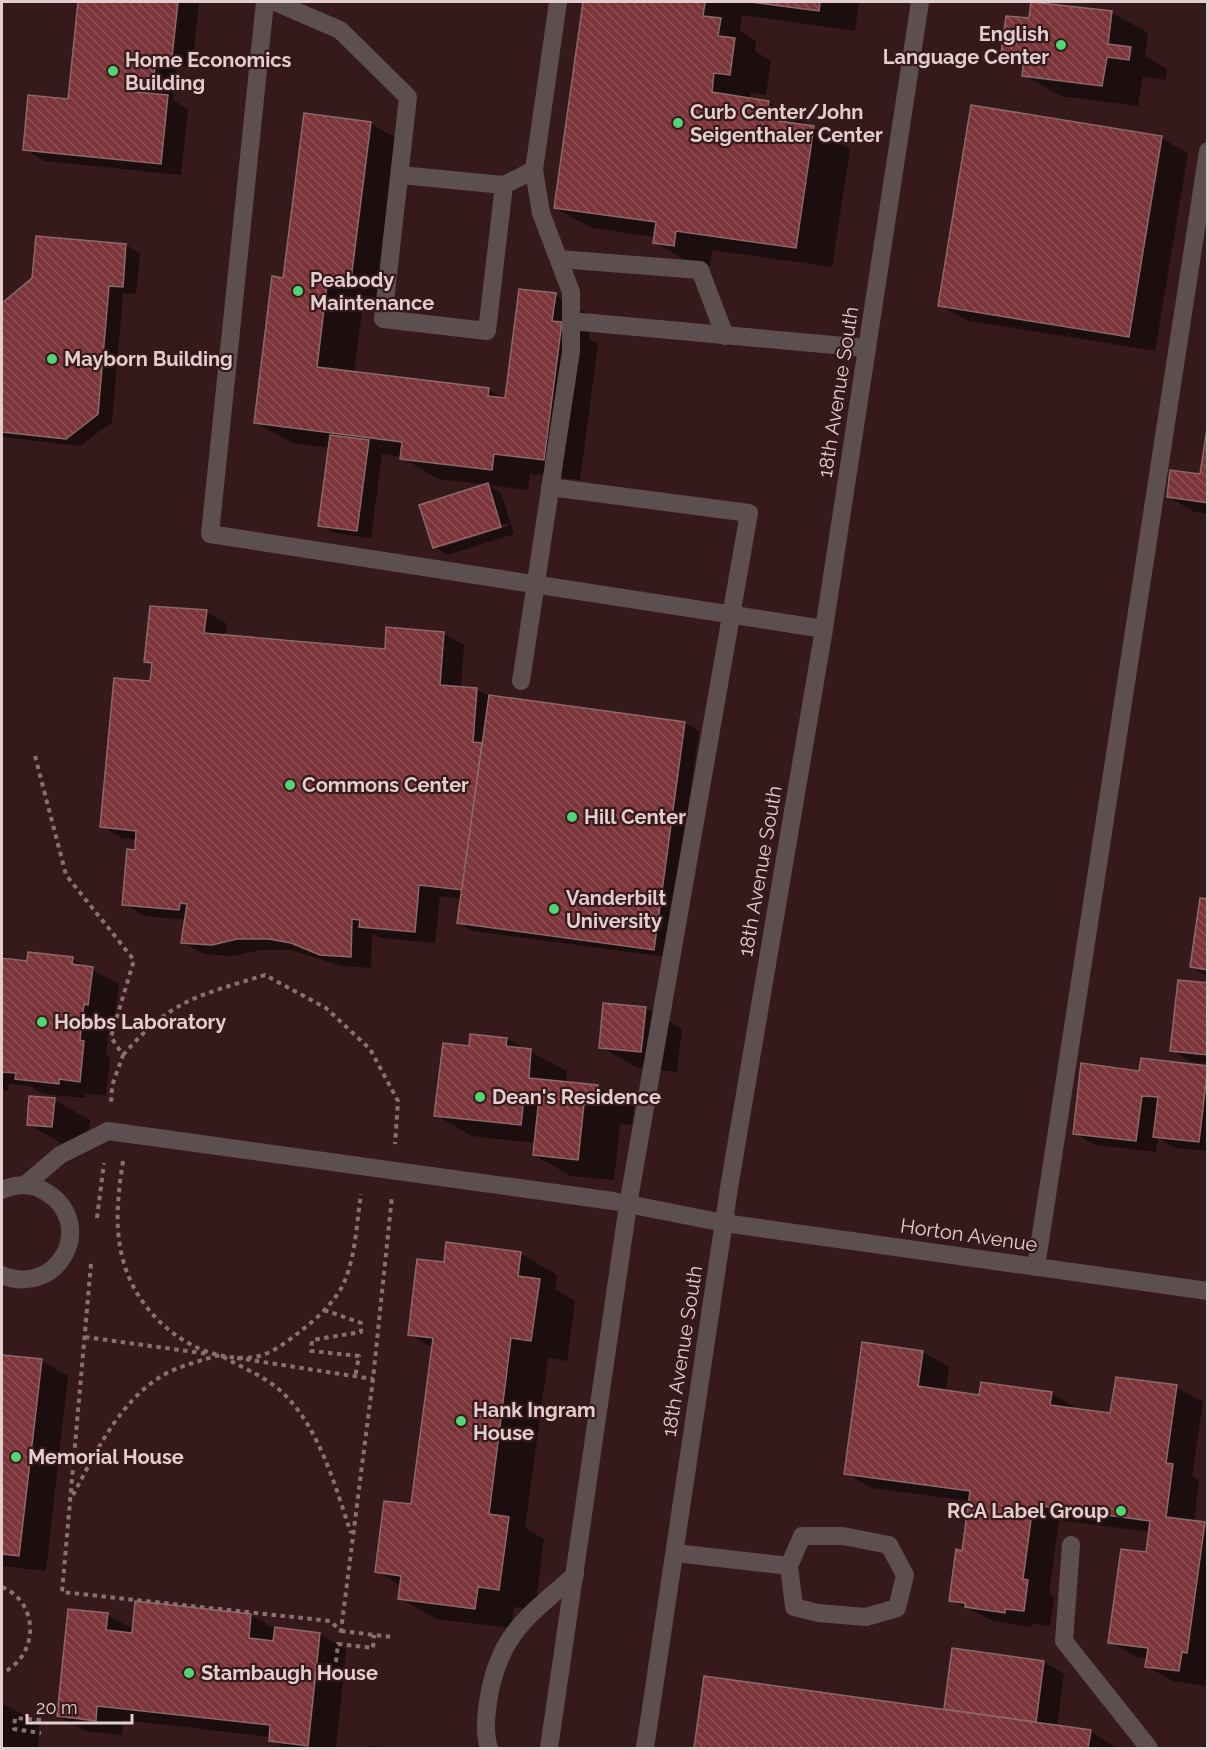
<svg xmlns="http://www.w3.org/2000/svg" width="1209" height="1750" viewBox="0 0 1209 1750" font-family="Raleway,sans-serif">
<defs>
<pattern id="building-back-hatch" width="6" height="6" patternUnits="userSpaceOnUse" patternTransform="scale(1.5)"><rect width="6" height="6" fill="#7b343a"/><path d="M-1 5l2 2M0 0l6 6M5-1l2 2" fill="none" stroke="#8e5055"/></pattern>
</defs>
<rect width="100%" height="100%" fill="#36191b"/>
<!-- shadow -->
<g fill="#0007" fill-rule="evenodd">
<path d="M80,2L199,3L192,67L177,66L173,100L188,109L181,175L45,161L24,149L69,101Z"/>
<path d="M585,2H859L855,31L742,15L740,31L756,41L755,51L771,61L766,95L751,93L750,99L768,102L804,123V126L813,128L850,149L832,267L712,250L710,266L690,263L654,242L655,237L592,228L555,208Z"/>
<path d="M1034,2L1111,12L1148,33L1145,56L1167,69L1166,80L1143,77L1138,106L1060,96L1024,75L1025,66L1003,53L1030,20Z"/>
<path d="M370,123L406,144L387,299L364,296L354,373L488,390L506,400L555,295L591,316L589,339L598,344L580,480L530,474L528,490L438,479L401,457L382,454L371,538L334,533L320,525L330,448L292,443L255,422L284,280Z"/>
<path d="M1161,138L1188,153L1155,351L966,320L940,305Z"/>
<path d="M37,238L126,245L140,253L136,294L123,293L112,422L80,446L2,437V305L33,279Z"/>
<path d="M1208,433V514L1195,512L1168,497L1202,476Z"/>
<path d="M488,485L501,493L514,534L448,555L434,547ZM508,523L509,526L443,547V544Z"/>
<path d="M206,612L227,624L225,636L386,651L388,628L444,634L464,645L461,688L476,689L489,696L685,723L699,731L667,957L473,931L459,923L462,899L440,896L435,943L381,938L372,933L371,968L342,966L291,950H259L234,956L203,954L183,942L186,920L144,916L124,904L137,840L122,838L102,826L151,682L153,665L146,661Z"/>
<path d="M1208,900V976L1191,967Z"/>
<path d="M2,954L14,961L28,963L72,959L119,984L115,1019H110L106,1055L110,1057L106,1096L86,1094L85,1098L43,1094L30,1086L9,1084L8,1091L2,1090Z"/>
<path d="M1208,984V1064L1192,1062L1171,1050Z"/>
<path d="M646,1008L682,1029L677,1072L637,1068L601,1047Z"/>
<path d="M507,1039L567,1071L566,1083L598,1087L634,1107L632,1125L620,1124L614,1180L571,1176L534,1155L536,1143L472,1136L436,1115L470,1048Z"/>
<path d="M1208,1067V1151L1175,1148L1158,1138L1156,1152L1095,1145L1075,1133L1140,1072Z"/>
<path d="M54,1100L90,1120L88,1147L64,1145L28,1124Z"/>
<path d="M447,1244L521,1254L557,1275L555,1289L575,1301L567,1361L548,1358L525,1528L544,1539L535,1610L514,1607L511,1628L436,1619L400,1598L401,1586L377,1571L412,1506L433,1348L409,1334L445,1264Z"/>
<path d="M923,1352L949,1367L946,1392L981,1396L1052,1394L1078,1409L1112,1415L1176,1387L1203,1402L1192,1476L1199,1481L1194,1522L1208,1525L1206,1686L1173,1681L1146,1666L1147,1659L1136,1657L1110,1642L1147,1554L1150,1532L1059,1520L1049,1594L1054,1597L1050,1626L1032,1623L1031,1627L993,1621L951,1600L963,1552L970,1501L872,1488L846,1473Z"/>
<path d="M2,1357L42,1361L68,1376L46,1571L2,1566Z"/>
<path d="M137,1603L251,1615L276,1630L320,1634L346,1649L336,1748H285L270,1740L271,1737L123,1720L122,1735L85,1731L58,1716L70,1610L108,1615L134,1630Z"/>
<path d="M953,1650L1044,1662L1064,1674L1057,1727L1090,1731L1117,1748H695L705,1678L945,1711Z"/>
<path d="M2,1703L39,1724L38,1748H2Z"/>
<path d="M368,1746L389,1748H368Z"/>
</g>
<!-- building -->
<g fill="url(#building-back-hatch)" stroke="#8b6869" stroke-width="1.5">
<path d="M78,2H178L172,57L156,55L153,87L136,85L135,92L168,95L161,164L23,150L28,95L68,99Z"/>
<path d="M583,2H705L703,16L721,18L718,36L735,38L730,75L714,73L712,92L769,101L766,119L814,126L796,248L676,231L674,246L653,243L656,222L554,208Z"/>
<path d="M750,2H820L819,11Z"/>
<path d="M1031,2L1112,11L1108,44L1131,47L1129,60L1107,57L1102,86L1022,76L1024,58L1001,54L1006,16L1029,18Z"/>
<path d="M971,105L1162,136L1129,337L938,306Z"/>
<path d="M304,113L371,122L351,279L328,276L317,367L489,388L488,396L505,398L519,289L556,293L552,321L562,322L544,460L494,454L492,470L400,459L402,442L254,423L272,276L283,278Z"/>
<path d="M36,236L126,244L123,287L109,286L98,414L66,439L2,432V303L32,278Z"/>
<path d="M1208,422V503L1167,497L1170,470L1200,474Z"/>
<path d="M330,435L369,440L357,531L318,526Z"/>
<path d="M488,483L501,527L433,548L419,505Z"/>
<path d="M150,606L207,610L204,633L385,649L386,627L444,632L440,685L477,688L473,742L482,743L462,890L419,885L415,932L359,927L360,920L352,919L351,957L320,955L291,943L269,939H237L212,945L181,943L187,904L180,903L179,910L122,905L127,849L135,850L136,831L100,827L114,678L150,681L152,663L144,662Z"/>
<path d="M489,695L685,722L654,950L457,923Z"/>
<path d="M1200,898L1208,899V970L1190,967Z"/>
<path d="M28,952L73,957L72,964L93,967L88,1005L84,1004L80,1040L84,1041L80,1082L59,1079V1084L15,1079L16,1073L2,1072V958L27,961Z"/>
<path d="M1178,980L1208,983V1055L1170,1051Z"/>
<path d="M603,1003L646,1007L641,1052L599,1048Z"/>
<path d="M470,1034L507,1038L506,1046L531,1049L529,1078L598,1085L596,1105L584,1104L578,1160L533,1155L539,1097L524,1096L521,1125L434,1116L443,1043L469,1046Z"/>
<path d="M1141,1058L1208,1066L1199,1142L1153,1137L1158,1097L1142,1096L1136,1141L1073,1134L1081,1063L1139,1071Z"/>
<path d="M29,1096L55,1098L52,1127L27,1125Z"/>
<path d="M446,1242L521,1252L518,1276L540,1279L531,1341L511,1338L489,1514L509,1517L499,1590L478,1587L475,1609L398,1599L401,1576L375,1572L384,1501L411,1504L433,1338L408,1335L417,1259L444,1262Z"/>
<path d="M862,1342L923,1351L918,1386L979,1395L981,1382L1052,1392L1050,1405L1110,1413L1116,1377L1177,1385L1166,1463L1173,1464L1166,1517L1205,1522L1187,1653L1182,1652L1179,1671L1145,1667L1148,1648L1108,1643L1121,1549L1146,1552L1150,1521L1033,1505L1023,1579L1028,1580L1024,1611L1005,1609V1613L965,1607V1603L949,1601L956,1549L962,1551L970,1491L844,1474Z"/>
<path d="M2,1355L42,1359L19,1556L2,1554Z"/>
<path d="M135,1601L251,1614L249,1638L273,1641L275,1627L320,1633L308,1746L269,1741L270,1725L97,1706L96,1721L57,1716L68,1609L108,1613L106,1630L132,1633Z"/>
<path d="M952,1648L1044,1661L1036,1722L944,1709Z"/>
<path d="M704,1676L1091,1730L1088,1748H694Z"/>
</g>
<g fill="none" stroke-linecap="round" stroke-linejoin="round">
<!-- path -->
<g stroke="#8a7072" stroke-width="4" stroke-dasharray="4.5 4.5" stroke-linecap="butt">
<path d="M35,756L66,875L134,960L111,1037L123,1055L112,1086L111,1105"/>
<path d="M123,1055C172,999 197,996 265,975L326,1008L370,1049L398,1101L395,1144"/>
<path d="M123,1161C118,1194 114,1227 123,1260C137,1315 195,1365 255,1357C272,1354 288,1341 302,1330C320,1316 340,1297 347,1275C356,1249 357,1220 361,1194"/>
<path d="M97,1218L104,1163"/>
<path d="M91,1264L62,1592L330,1621L341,1631L373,1379L392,1196"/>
<path d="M324,1310L361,1323V1332L312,1340L311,1351L359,1356L355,1377"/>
<path d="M85,1337L209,1354"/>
<path d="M237,1358L373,1379"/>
<path d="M73,1495C97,1450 121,1398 167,1373C184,1365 202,1360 220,1355C240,1367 265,1376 283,1393C320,1429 335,1486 351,1533"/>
<path d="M2,1587C40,1603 39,1656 2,1673"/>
<path d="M341,1631L392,1637"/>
<path d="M336,1662L338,1644L373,1648L374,1635"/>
<path d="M41,1720L15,1718L14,1729L41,1733"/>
</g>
<!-- lane -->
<g stroke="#5d4e4f" stroke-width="18">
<path d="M265,2L210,534L824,629"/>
<path d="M275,2L340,30L408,97L383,319L487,331L504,185L534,170"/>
<path d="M400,175L504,185"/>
<path d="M559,259L700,270L725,336"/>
<path d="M571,321L867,348"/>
<path d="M521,681L571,351V292L541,213"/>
<path d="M25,1185L60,1155L108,1131L613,1201L724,1223"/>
<path d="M2,1190C16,1184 32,1183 46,1192C98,1224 58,1298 2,1275"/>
<path d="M1036,1267L1208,151"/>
<path d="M1071,1545L1064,1641L1149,1748"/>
<path d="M675,1553L789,1566L802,1536H843L889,1545L905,1575L897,1608L866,1617L818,1613L794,1607L789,1566"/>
<path d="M489,1748C484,1733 486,1718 488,1702C498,1635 527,1617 575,1575"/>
<path d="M549,1748L628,1205L749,513L550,487"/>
</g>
<!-- street -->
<g stroke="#5d4e4f" stroke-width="18">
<path d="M541,213L534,170L558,2"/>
<path d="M724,1223L1208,1291"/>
<path d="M645,1748L729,1188L824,629L920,2"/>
</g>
</g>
<!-- markers -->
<g fill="#52d673" stroke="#36191b" stroke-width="2">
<circle cx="1061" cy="45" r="6"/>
<circle cx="113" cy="71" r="6"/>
<circle cx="678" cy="123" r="6"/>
<circle cx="298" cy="291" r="6"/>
<circle cx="52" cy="359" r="6"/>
<circle cx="290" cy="785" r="6"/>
<circle cx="572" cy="817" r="6"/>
<circle cx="554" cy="909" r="6"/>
<circle cx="42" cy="1022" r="6"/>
<circle cx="480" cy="1097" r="6"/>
<circle cx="461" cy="1421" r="6"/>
<circle cx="16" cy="1457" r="6"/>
<circle cx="1121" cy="1511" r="6"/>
<circle cx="189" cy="1673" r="6"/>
</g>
<g text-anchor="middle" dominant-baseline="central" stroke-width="4.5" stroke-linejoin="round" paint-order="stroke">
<!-- poi labels -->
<g font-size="20" font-weight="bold" fill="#e3cecf" stroke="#36191b" text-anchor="start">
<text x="1049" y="34" text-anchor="end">English<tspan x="1049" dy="23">Language Center</tspan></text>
<text x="125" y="60">Home Economics<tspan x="125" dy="23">Building</tspan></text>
<text x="690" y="112">Curb Center/John<tspan x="690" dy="23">Seigenthaler Center</tspan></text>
<text x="310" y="280">Peabody<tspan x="310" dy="23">Maintenance</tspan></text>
<text x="64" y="359">Mayborn Building</text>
<text x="302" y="785">Commons Center</text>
<text x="584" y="817">Hill Center</text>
<text x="566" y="898">Vanderbilt<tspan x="566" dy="23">University</tspan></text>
<text x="54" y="1022">Hobbs Laboratory</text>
<text x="492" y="1097">Dean's Residence</text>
<text x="473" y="1410">Hank Ingram<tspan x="473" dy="23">House</tspan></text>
<text x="28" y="1457">Memorial House</text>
<text x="1109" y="1511" text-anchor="end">RCA Label Group</text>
<text x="201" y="1673">Stambaugh House</text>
</g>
<!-- street labels -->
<g font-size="20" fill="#e3cecf" stroke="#36191b">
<text transform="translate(838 392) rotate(-81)">18th Avenue South</text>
<text transform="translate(760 871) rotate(-80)">18th Avenue South</text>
<text transform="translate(969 1235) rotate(8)">Horton Avenue</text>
<text transform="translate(682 1351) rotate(-81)">18th Avenue South</text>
</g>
</g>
<!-- border -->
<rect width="1209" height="1750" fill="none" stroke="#e3cecf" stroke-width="6"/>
<!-- scale -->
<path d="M27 1714v9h105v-9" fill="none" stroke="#e3cecf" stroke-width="3"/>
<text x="36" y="1714" font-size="18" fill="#e3cecf" stroke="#36191b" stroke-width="4.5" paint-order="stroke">20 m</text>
</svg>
